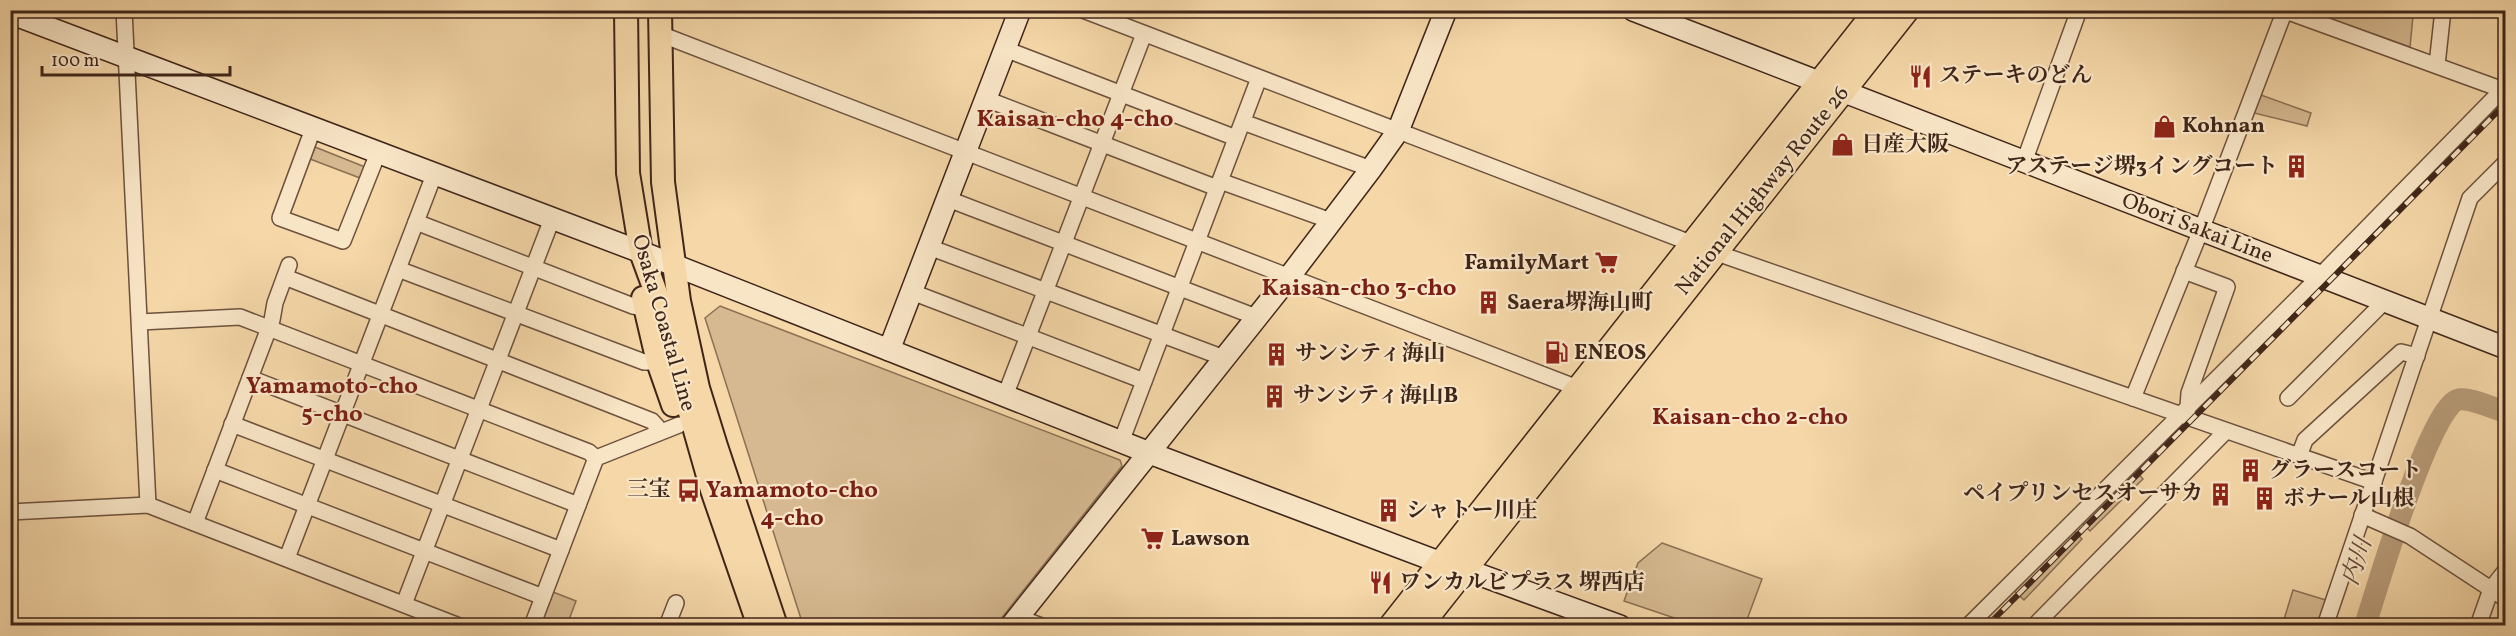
<svg xmlns="http://www.w3.org/2000/svg" width="2516" height="636" viewBox="0 0 2516 636" font-family="Vollkorn,'Noto Serif JP',serif">
<rect width="100%" height="100%" fill="#f5d7a8"/>
<filter id="stains"><feTurbulence type="fractalNoise" baseFrequency=".00333" numOctaves="4"/><feColorMatrix values="0 0 0 0 .2 0 0 0 0 .09 0 0 0 0 .02 0 0 0 .5 -.17"/></filter>
<radialGradient id="worn" r=".72"><stop offset=".6" stop-color="#630" stop-opacity="0"/><stop offset="1" stop-color="#630" stop-opacity=".3"/></radialGradient>
<!-- green -->
<g fill="#d6b990" stroke="#8b7055" stroke-width="1.5">
<path d="M2310,11H2346L2413,16L2410,47Z"/>
<path d="M2261,95L2311,113L2307,126L2254,113Z"/>
<path d="M315,147L365,167L360,178L310,159Z"/>
<path d="M720,306L1120,460L1122,466L996,625H803L705,318Z"/>
<path d="M2133,468L2143,479L2090,531L2083,524V519Z"/>
<path d="M2075,532L2082,539L2024,600L2012,589L2069,533Z"/>
<path d="M1662,543L1762,579L1745,625H1695L1624,601L1638,563Z"/>
<path d="M2293,590L2329,601L2321,625L2282,626Z"/>
<path d="M553,592L576,601L567,625H541Z"/>
</g>
<g fill="none" stroke-linecap="round" stroke-linejoin="round">
<!-- river -->
<path stroke="#b79b78" stroke-width="22" d="M2365,626C2376,591 2429,411 2457,400C2468,396 2494,409 2506,412"/>
<defs>
<g id="street">
<path d="M124,10L148,505"/>
<path d="M1083,10L1714,252L2374,482"/>
<path d="M2283,10L2506,91"/>
<path d="M660,34L1580,389"/>
<path d="M1005,49L1236,138"/>
<path d="M2437,65L2443,10"/>
<path d="M986,99L1217,188"/>
<path d="M1243,122L1371,169"/>
<path d="M313,129L280,218L343,241L378,153"/>
<path d="M2024,162L2079,10"/>
<path d="M1220,181L1331,221"/>
<path d="M948,199L1256,317"/>
<path d="M416,222L633,306L645,308"/>
<path d="M929,247L1224,358"/>
<path d="M398,269L644,362H658"/>
<path d="M2184,271L2227,287L2189,393L2188,407"/>
<path d="M285,277L652,421L661,431"/>
<path d="M912,292L1144,381"/>
<path d="M140,322L240,317L589,452L596,458"/>
<path d="M250,378L578,505"/>
<path d="M1005,396L1144,34"/>
<path d="M2133,398L2205,220L2285,10"/>
<path d="M2288,398L2385,301"/>
<path d="M232,424L561,550"/>
<path d="M1121,442L1259,78"/>
<path d="M2299,456L2305,440L2401,352L2417,356"/>
<path d="M215,470L543,597"/>
<path d="M10,512L148,505L459,626"/>
<path d="M2362,515L2410,536L2506,599"/>
<path d="M195,523L272,320L275,303L289,265"/>
<path d="M287,558L434,175"/>
<path d="M404,604L552,219"/>
<path d="M1018,617L1041,626"/>
<path d="M532,626L596,458L679,425"/>
<path d="M667,626L676,603"/>
<path d="M1968,626L2312,284L2506,86"/>
<path d="M2034,626L2226,431"/>
<path d="M2325,626L2470,198L2506,162"/>
<path d="M2478,626L2491,589L2506,570"/>
</g>
<g id="secondary">
<path d="M1633,10L2506,348"/>
<path d="M10,13L641,252L1147,452L1444,564L1464,569L1620,626"/>
<path d="M889,350L1020,10"/>
<path d="M1011,626L1289,277L1371,169L1398,131L1446,10"/>
</g>
<g id="primary">
<path d="M626,10L628,173L641,252L656,293L712,490L759,626"/>
<path d="M660,10L663,182L679,301L698,388L716,446L776,626"/>
<path d="M643,298L658,362L673,405"/>
</g>
<g id="highway">
<path d="M1393,626L1879,10"/>
<path d="M1418,626L1905,10"/>
</g>
</defs>
<!-- street casing -->
<use href="#street" stroke="#6d523e" stroke-width="18"/>
<!-- secondary casing -->
<use href="#secondary" stroke="#40261a" stroke-width="24"/>
<!-- primary casing -->
<use href="#primary" stroke="#40261a" stroke-width="26"/>
<!-- highway casing -->
<use href="#highway" stroke="#40261a" stroke-width="30"/>
<!-- street -->
<use href="#street" stroke="#f8e5c6" stroke-width="15"/>
<!-- secondary -->
<use href="#secondary" stroke="#f8e5c6" stroke-width="21"/>
<!-- primary -->
<use href="#primary" stroke="#f5d7a8" stroke-width="22"/>
<!-- highway -->
<use href="#highway" stroke="#f5d7a8" stroke-width="27"/>
<defs>
<path id="rail" d="M1987,626L2506,103"/>
</defs>
<!-- rail casing -->
<use href="#rail" stroke="#40261a" stroke-width="6"/>
<!-- rail -->
<use href="#rail" stroke="#f8e5c6" stroke-width="4" stroke-dasharray="11" stroke-linecap="butt"/>
</g>
<!-- icons -->
<defs>
<symbol id="restaurant-bare" viewBox="-9 -9 18 18"><path d="M-5-6h1v4h1v-4h1v4h1v-4h1v5L-1.5 .5V6h-2V.5L-5-1ZM5-6V6H3V1.5H1.5Q1.5-4 5-6Z" fill="#8f2418" stroke="#f8e5c6" stroke-width="2.5" paint-order="stroke"/></symbol>
<symbol id="shop-bare" viewBox="-9 -9 18 18"><path d="M-5-2.5h2.3a2.7 3.5 0 0 1 5.4 0H5L5.5 6h-11ZM-1.5-2.5h3a1.5 2.3 0 0 0-3 0Z" fill="#8f2418" stroke="#f8e5c6" stroke-width="2.5" paint-order="stroke"/></symbol>
<symbol id="building-bare" viewBox="-9 -9 18 18"><path d="M-4-6H4V6H1V3H-1V6H-4ZM-2.5-4.3h1.7v1.8h-1.7ZM.8-4.3h1.7v1.8H.8ZM-2.5-1h1.7V.8h-1.7ZM.8-1h1.7V.8H.8Z" fill="#8f2418" stroke="#f8e5c6" stroke-width="2.5" paint-order="stroke"/></symbol>
<symbol id="supermarket-bare" viewBox="-9 -9 18 18"><path d="M-6-5.5h2.5l.6 2H6L4.5 2H-2.5L-4.4-4H-6ZM-1.5 3.2a1.3 1.3 0 1 0 .1 0ZM3 3.2a1.3 1.3 0 1 0 .1 0Z" fill="#8f2418" stroke="#f8e5c6" stroke-width="2.5" paint-order="stroke"/></symbol>
<symbol id="fuel-bare" viewBox="-9 -9 18 18"><path d="M-5.5-6h7V0h2V4h1.3V-2.5L3-4.5l.8-.8L6-3V5H2.5V1h-1V6h-7ZM-4.2-4.7v3.2H.2V-4.7Z" fill="#8f2418" stroke="#f8e5c6" stroke-width="2.5" paint-order="stroke"/></symbol>
<symbol id="bus-bare" viewBox="-9 -9 18 18"><path d="M-5-6H5V4H4V6H2V4H-2V6H-4V4H-5ZM-3.5-4V0h7V-4ZM-3.5 1.2v1.5H-2V1.2ZM2 1.2v1.5H3.5V1.2Z" fill="#8f2418" stroke="#f8e5c6" stroke-width="2.5" paint-order="stroke"/></symbol>
</defs>
<g fill-rule="evenodd">
<use href="#restaurant-bare" x="1904" y="60" width="33" height="33"/>
<use href="#shop-bare" x="2148" y="110" width="33" height="33"/>
<use href="#shop-bare" x="1826" y="128" width="33" height="33"/>
<use href="#building-bare" x="2280" y="150" width="33" height="33"/>
<use href="#supermarket-bare" x="1590" y="246" width="33" height="33"/>
<use href="#building-bare" x="1472" y="286" width="33" height="33"/>
<use href="#fuel-bare" x="1540" y="336" width="33" height="33"/>
<use href="#building-bare" x="1260" y="338" width="33" height="33"/>
<use href="#building-bare" x="1258" y="380" width="33" height="33"/>
<use href="#building-bare" x="2234" y="454" width="33" height="33"/>
<use href="#bus-bare" x="672" y="474" width="33" height="33"/>
<use href="#building-bare" x="2204" y="478" width="33" height="33"/>
<use href="#building-bare" x="2248" y="482" width="33" height="33"/>
<use href="#building-bare" x="1372" y="494" width="33" height="33"/>
<use href="#supermarket-bare" x="1136" y="522" width="33" height="33"/>
<use href="#restaurant-bare" x="1364" y="566" width="33" height="33"/>
</g>
<g text-anchor="middle" dominant-baseline="central" stroke-width="4.5" stroke-linejoin="round" paint-order="stroke">
<!-- poi labels -->
<g font-size="22" font-weight="bold" fill="#40261a" stroke="#f8e5c6" text-anchor="start">
<text x="1939" y="76">ステーキのどん</text>
<text x="2182" y="126">Kohnan</text>
<text x="1861" y="145">日産大阪</text>
<text x="2278" y="167" text-anchor="end">アステージ堺3イングコート</text>
<text x="1589" y="263" text-anchor="end">FamilyMart</text>
<text x="1507" y="303">Saera堺海山町</text>
<text x="1574" y="353">ENEOS</text>
<text x="1295" y="354">サンシティ海山</text>
<text x="1293" y="396">サンシティ海山B</text>
<text x="2269" y="471">グラースコート</text>
<text x="671" y="490" text-anchor="end">三宝</text>
<text x="2203" y="494" text-anchor="end">ペイプリンセスオーサカ</text>
<text x="2283" y="499">ボナール山根</text>
<text x="1406" y="511">シャトー川庄</text>
<text x="1171" y="539">Lawson</text>
<text x="1399" y="583">ワンカルビプラス 堺西店</text>
</g>
<!-- street labels -->
<g font-size="22" fill="#40261a" stroke="#f8e5c6">
<text transform="translate(1763 191) rotate(-51)">National Highway Route 26</text>
<text transform="translate(2197 229) rotate(21)">Obori Sakai Line</text>
<text transform="translate(663 323) rotate(74)">Osaka Coastal Line</text>
</g>
<!-- neighbourhood labels -->
<g font-size="24" font-weight="bold" fill="#7a1f14" stroke="#f8e5c6">
<text x="1075" y="120">Kaisan-cho 4-cho</text>
<text x="1359" y="289">Kaisan-cho 3-cho</text>
<text x="332" y="387">Yamamoto-cho<tspan x="332" dy="28">5-cho</tspan></text>
<text x="1750" y="418">Kaisan-cho 2-cho</text>
<text x="792" y="491">Yamamoto-cho<tspan x="792" dy="28">4-cho</tspan></text>
</g>
<!-- water labels -->
<g font-size="24" font-style="italic" fill="#644936" stroke="#f8e5c6">
<text transform="translate(2358 562) rotate(-72)">内川</text>
</g>
</g>
<!-- margin -->
<rect width="2516" height="636" fill="none" stroke="#f5d7a8" stroke-width="36"/>
<rect x="12" y="12" width="2492" height="612" fill="none" stroke="#40261a" stroke-width="3"/>
<rect x="18" y="18" width="2480" height="600" fill="none" stroke="#40261a" stroke-width="1.5"/>
<!-- scale -->
<path d="M42 66v9h188v-9" fill="none" stroke="#40261a" stroke-width="3"/>
<text x="51" y="66" font-size="18" fill="#40261a" stroke="#f8e5c6" stroke-width="4.5" paint-order="stroke">100 m</text>
<rect width="100%" height="100%" filter="url(#stains)"/>
<rect width="100%" height="100%" fill="url(#worn)"/>
</svg>
